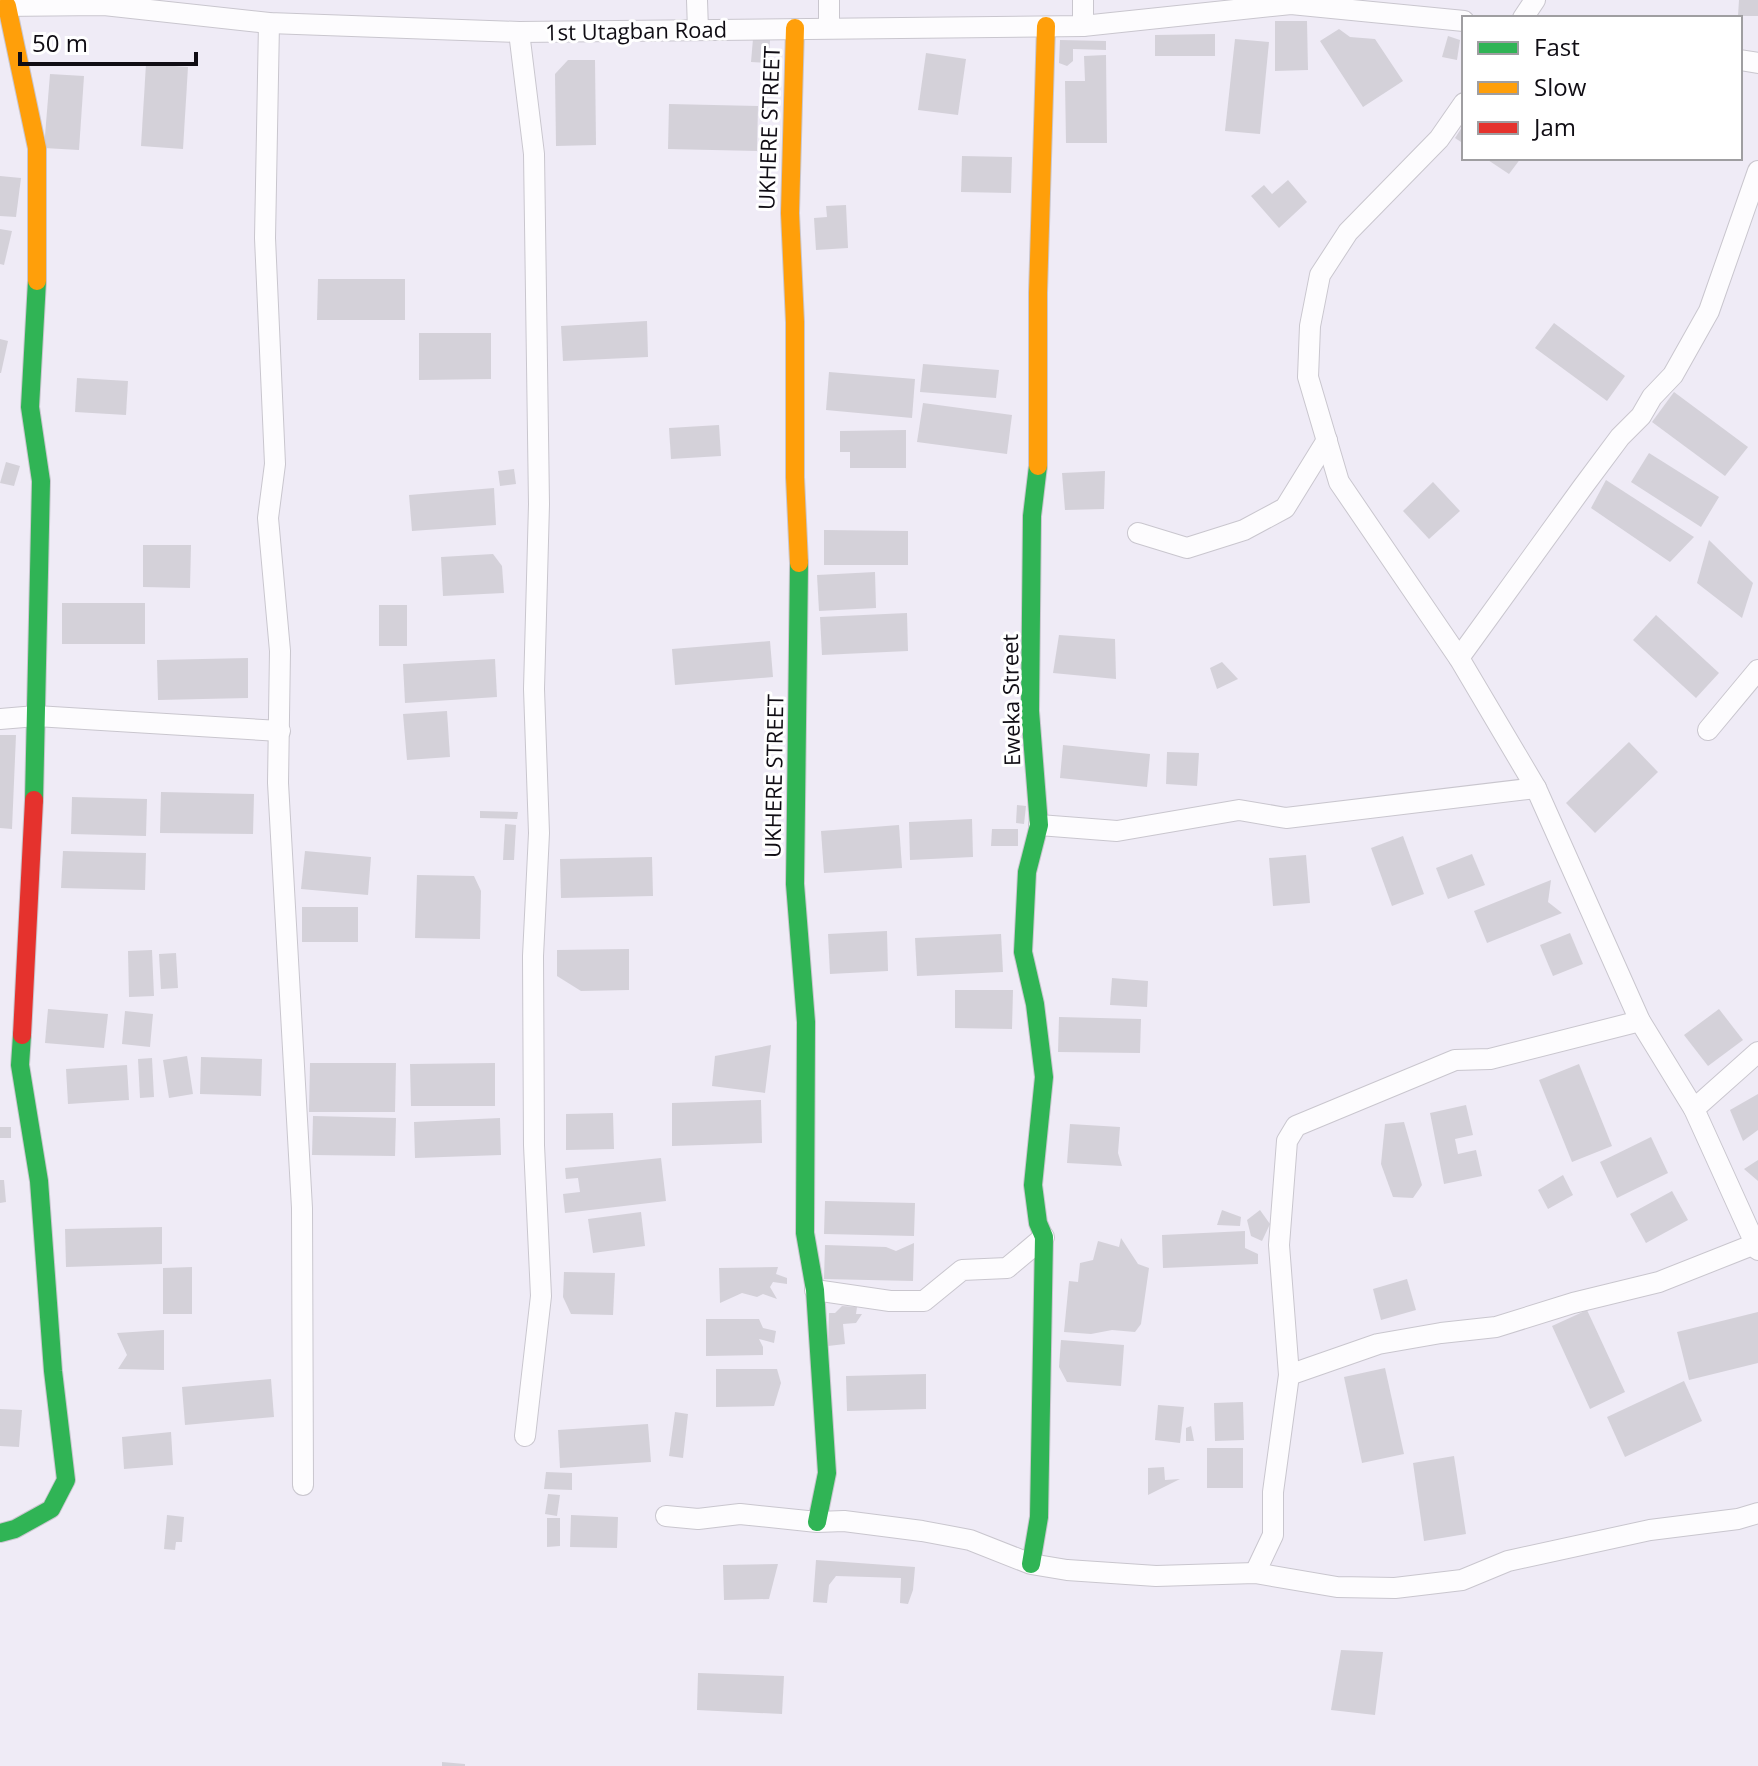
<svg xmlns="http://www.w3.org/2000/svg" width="1758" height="1766" viewBox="0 0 1758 1766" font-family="'Open Sans',sans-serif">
<rect width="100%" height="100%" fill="#efebf6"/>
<!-- building -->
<g fill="#d4d1d9">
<path d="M1739,0H1758V16H1738Z"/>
<path d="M1275,21H1307L1308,70L1275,71Z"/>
<path d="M1339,29L1350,37L1375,39L1403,81L1363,107L1320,41Z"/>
<path d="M1215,34V56H1155V35Z"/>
<path d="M1448,36L1460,40L1457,60L1442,57Z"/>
<path d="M753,39H770L769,63L751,62Z"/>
<path d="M1235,39L1269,42L1260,134L1225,131Z"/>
<path d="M1060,40L1106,41V50L1073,49V61L1067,66L1059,63Z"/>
<path d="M926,53L966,59L958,115L918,110Z"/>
<path d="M1106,55L1107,143H1066L1065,81H1085L1084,56Z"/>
<path d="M568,60H595L596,145L556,146L555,74Z"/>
<path d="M146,64L188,67L183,149L141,146Z"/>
<path d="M50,74L84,76L79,150L44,148Z"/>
<path d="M669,104L758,106L757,151L668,149Z"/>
<path d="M1464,124V144L1455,138Z"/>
<path d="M962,156L1012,157L1011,193L961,192Z"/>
<path d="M1485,158H1521L1509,174Z"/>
<path d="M0,176L21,178L16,217L0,216Z"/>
<path d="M1288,180L1307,202L1279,228L1251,196L1264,185L1272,194Z"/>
<path d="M846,205L848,248L816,250L814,218L827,217L826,206Z"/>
<path d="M0,229L12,231L4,265L0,264Z"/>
<path d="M318,279H405V320H317Z"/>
<path d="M647,321L648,357L563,361L561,326Z"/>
<path d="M1554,323L1625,376L1607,401L1535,348Z"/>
<path d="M419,333H491V379L419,380Z"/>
<path d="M0,339L8,341L1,373H0Z"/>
<path d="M923,364L999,370L996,398L920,392Z"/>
<path d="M829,372L915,379L912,418L826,410Z"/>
<path d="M77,378L128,381L126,415L75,412Z"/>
<path d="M1674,392L1748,447L1725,476L1652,422Z"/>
<path d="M923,403L1012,415L1007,454L917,442Z"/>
<path d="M719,425L721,456L671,459L669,428Z"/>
<path d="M906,430V468H850V452H840V431Z"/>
<path d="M1649,453L1719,497L1701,527L1631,482Z"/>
<path d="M6,462L20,466L14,486L0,483Z"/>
<path d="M514,469L516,484L500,486L498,471Z"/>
<path d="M1105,471L1104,509L1065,510L1062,473Z"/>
<path d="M1606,480L1694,537L1670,562L1591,508Z"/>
<path d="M1433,482L1460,511L1429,539L1403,511Z"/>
<path d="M494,488L496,525L412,531L409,495Z"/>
<path d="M824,530L908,531V565H824Z"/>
<path d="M1709,540L1753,583L1742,618L1697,583Z"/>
<path d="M143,545H191L190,588L143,587Z"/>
<path d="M493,554L502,566L504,593L443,596L441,557Z"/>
<path d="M875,572L876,608L819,611L817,575Z"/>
<rect x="62" y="603" width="83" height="41"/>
<rect x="379" y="605" width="28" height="41"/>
<path d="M907,613L908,651L822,655L820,617Z"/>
<path d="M1656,615L1719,673L1696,698L1633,640Z"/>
<path d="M1059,635L1115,639L1116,679L1053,673Z"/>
<path d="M770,641L773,677L675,685L672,649Z"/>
<path d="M248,658V698L158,700L157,660Z"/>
<path d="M495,659L497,697L405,703L403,664Z"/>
<path d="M1222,662L1238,679L1217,689L1210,668Z"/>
<path d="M447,711L450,757L407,760L403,714Z"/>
<path d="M0,735H16L12,829L0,828Z"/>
<path d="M1629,742L1658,772L1595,833L1566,803Z"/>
<path d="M1063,745L1150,754L1147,787L1060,778Z"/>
<path d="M1167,752L1199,753L1197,786L1166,784Z"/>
<path d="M161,792L254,794L253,834L160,833Z"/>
<path d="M72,797L147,799L146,836L71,834Z"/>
<path d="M1017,805L1026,806L1024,824L1016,823Z"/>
<path d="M480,811L518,812L517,819L480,818Z"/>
<path d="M972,819L973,857L910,860L909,822Z"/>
<path d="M505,824L516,825L514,860H503Z"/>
<path d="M899,825L902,868L824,873L821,831Z"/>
<path d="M992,829H1018V846H991Z"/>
<path d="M1403,836L1424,894L1392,906L1371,848Z"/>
<path d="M63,851L146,853L145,890L61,888Z"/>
<path d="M305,851L371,857L368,895L301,889Z"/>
<path d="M1472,854L1485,885L1448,899L1436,868Z"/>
<path d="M1306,855L1310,903L1273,906L1269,858Z"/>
<path d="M652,857L653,896L561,898L560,859Z"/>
<path d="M417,875L474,876L481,891L480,939L415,938Z"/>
<path d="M1551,880L1548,902L1562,913L1487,943L1474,911Z"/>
<rect x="302" y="907" width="56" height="35"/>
<path d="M887,931L888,971L830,974L828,934Z"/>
<path d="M1570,933L1583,964L1553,976L1540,945Z"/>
<path d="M1001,934L1003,972L917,976L915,938Z"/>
<path d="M629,949V990L581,991L557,976V950Z"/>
<path d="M152,950L154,996L129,997L128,951Z"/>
<path d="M176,953L178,988L161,989L159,954Z"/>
<path d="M1112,978L1148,981L1147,1007L1110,1005Z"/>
<path d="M955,990H1013L1012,1029L955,1028Z"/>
<path d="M48,1009L108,1014L104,1048L45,1043Z"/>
<path d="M1719,1009L1743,1040L1708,1066L1684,1035Z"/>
<path d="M125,1011L153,1014L150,1047L122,1044Z"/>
<path d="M1059,1017L1141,1019L1140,1053L1058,1052Z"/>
<path d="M771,1045L765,1093L712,1086L715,1056Z"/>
<path d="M187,1056L193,1094L169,1098L163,1060Z"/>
<path d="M201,1057L262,1059L261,1096L200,1094Z"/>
<path d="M152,1058L154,1097L140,1098L138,1059Z"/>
<path d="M310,1063H396L395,1112H309Z"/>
<path d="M495,1063V1106H411L410,1064Z"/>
<path d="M1579,1064L1612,1146L1572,1162L1539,1080Z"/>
<path d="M127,1065L129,1100L68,1104L66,1069Z"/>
<path d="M1758,1094V1130L1743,1141L1730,1110Z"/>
<path d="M761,1100L762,1143L672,1146V1103Z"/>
<path d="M1466,1105L1473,1135L1455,1139L1458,1154L1476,1150L1482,1176L1444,1184L1430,1113Z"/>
<path d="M613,1113L614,1149L566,1150V1114Z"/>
<path d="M313,1116L396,1118L395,1156L312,1155Z"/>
<path d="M500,1118L501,1155L415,1158L414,1122Z"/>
<path d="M1404,1122L1422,1185L1413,1198L1393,1197L1381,1164L1385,1124Z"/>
<path d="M1070,1124L1120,1127L1118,1153L1122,1166L1067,1163Z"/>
<rect x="0" y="1127" width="11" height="11"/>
<path d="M1651,1137L1668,1173L1617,1198L1600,1162Z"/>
<path d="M661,1158L666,1201L565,1213L563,1194L580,1192L578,1178L566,1179L565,1168Z"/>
<path d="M1758,1160V1181L1744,1169Z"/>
<path d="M1563,1175L1573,1195L1548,1209L1538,1190Z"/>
<path d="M0,1180H4L6,1202L0,1203Z"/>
<path d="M1672,1191L1688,1220L1646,1243L1630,1214Z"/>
<path d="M825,1201L915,1203L914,1236L824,1234Z"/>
<path d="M1222,1210L1241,1217L1240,1226L1217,1225Z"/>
<path d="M1260,1210L1270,1224L1262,1241L1251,1236L1247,1220Z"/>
<path d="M641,1212L645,1246L593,1253L588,1219Z"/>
<path d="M162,1227V1264L66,1267L65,1229Z"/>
<path d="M1245,1231V1248L1258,1254V1264L1163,1268L1162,1235Z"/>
<path d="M1121,1238L1138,1264L1149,1268L1141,1324L1135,1332L1112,1330L1091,1334L1064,1332L1069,1281L1078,1282L1080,1263L1093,1260L1098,1241L1119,1247Z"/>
<path d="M914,1243L913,1281L824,1279L825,1245L886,1247L896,1251Z"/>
<path d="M192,1267V1314H163V1268Z"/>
<path d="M778,1267L776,1274L787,1278V1284L773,1282L770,1287L777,1299L763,1294L757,1297L742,1293L720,1303L719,1268Z"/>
<path d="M564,1272L615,1273L613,1315L571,1314L563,1297Z"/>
<path d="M1407,1279L1416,1310L1381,1320L1373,1289Z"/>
<path d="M842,1306L857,1307L856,1314H862L856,1323L843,1324L845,1344L828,1346L829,1313H835Z"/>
<path d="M1587,1310L1625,1392L1590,1409L1552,1326Z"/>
<path d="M1758,1312V1363L1689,1380L1677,1332Z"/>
<path d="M706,1319H759L763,1328L776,1331L774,1343L759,1339L763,1347V1355L706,1356Z"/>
<path d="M164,1330V1370L118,1369L127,1355L117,1333Z"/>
<path d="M1061,1340L1124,1345L1121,1386L1067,1382L1059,1367Z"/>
<path d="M1385,1368L1404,1454L1362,1463L1344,1377Z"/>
<path d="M716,1369H777L781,1383L774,1406L716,1407Z"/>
<path d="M926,1374V1409L847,1411L846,1376Z"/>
<path d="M271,1379L274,1417L185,1425L182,1387Z"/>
<path d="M1684,1381L1702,1421L1625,1457L1607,1417Z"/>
<path d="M1243,1402L1244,1440L1215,1441L1214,1403Z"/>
<path d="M1158,1405L1184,1407L1180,1443L1155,1440Z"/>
<path d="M0,1409L22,1410L19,1447L0,1446Z"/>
<path d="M675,1412L688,1414L683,1458L669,1456Z"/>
<path d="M648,1424L651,1462L560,1468L558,1430Z"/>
<path d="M1191,1426L1194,1441H1186V1428Z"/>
<path d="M171,1432L173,1465L124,1469L122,1437Z"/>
<rect x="1207" y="1448" width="36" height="40"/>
<path d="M1454,1456L1466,1534L1424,1541L1413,1463Z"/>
<path d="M1164,1467L1165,1480L1180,1479L1148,1495V1468Z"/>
<path d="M546,1472L572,1473V1490L544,1489Z"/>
<path d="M548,1494L560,1495L557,1516L545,1514Z"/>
<path d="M167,1515L184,1517L182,1542H176L175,1550L164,1549Z"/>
<path d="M571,1515L618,1517L617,1548L570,1547Z"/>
<path d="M547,1518H560V1546L547,1547Z"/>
<path d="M816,1560L915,1567L913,1590L908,1604L900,1603L901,1578L836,1576L829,1585L827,1603L813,1602Z"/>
<path d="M778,1564L769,1599L724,1600L723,1565Z"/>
<path d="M1341,1650L1383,1652L1375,1715L1331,1710Z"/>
<path d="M698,1673L784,1676L782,1714L697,1710Z"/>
<path d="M442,1762L465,1764V1766H442Z"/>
</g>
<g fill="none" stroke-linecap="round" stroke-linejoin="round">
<defs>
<g id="street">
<path d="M697,0L698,30"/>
<path d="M829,0V28"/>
<path d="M0,6L104,5L269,23L519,32L1083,26L1291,4L1464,21"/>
<path d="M1523,18L1535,0"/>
<path d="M269,23L265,238L275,464L268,518L280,651L278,783L302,1208L303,1485"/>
<path d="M1083,26V0"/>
<path d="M519,32L534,154L539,504L534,689L539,833L533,956L534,1145L541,1296L525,1436"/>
<path d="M1740,60L1758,63"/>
<path d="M1464,103L1439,139L1348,232L1320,275L1310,326L1308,377L1339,482L1459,658L1536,788L1640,1021L1694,1109L1758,1250"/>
<path d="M1138,533L1187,548L1244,530L1285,508L1327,440"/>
<path d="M1459,658L1582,488L1620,437L1641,416L1652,397L1673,375L1709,311L1758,171"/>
<path d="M0,719L36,716L280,731"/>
<path d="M1708,730L1758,670"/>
<path d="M1039,825L1117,831L1239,810L1286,818L1536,788"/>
<path d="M1694,1109L1758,1052"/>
<path d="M815,1290L890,1301H924L962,1270L1007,1268L1044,1237"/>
<path d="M1289,1375L1378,1344L1441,1333L1496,1327L1573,1303L1659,1282L1755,1244"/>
<path d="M666,1516L698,1519L740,1514L817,1522L844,1521L922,1531L970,1540L1031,1564L1067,1570L1156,1576L1255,1573L1337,1587L1395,1588L1462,1580L1508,1561L1650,1530L1738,1519L1758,1513"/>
<path d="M1255,1573L1273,1535V1492L1289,1375L1279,1245L1287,1141L1296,1126L1455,1060L1490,1059L1640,1021"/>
</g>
<g id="fast">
<path d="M799,563L795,884L806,1022L805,1233L815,1290L827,1473L817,1522"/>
<path d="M34,800L41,481L30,407L37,281"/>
<path d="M0,1533L15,1529L51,1509L66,1480L53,1371L39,1181L20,1065L22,1035"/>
<path d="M1031,1564L1039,1517L1044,1237L1038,1223L1033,1185L1044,1077L1035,1004L1023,952L1027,872L1039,825L1030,711L1032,516L1038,466"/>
</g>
<g id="slow">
<path d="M7,6L37,148V281"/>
<path d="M795,28L790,213L795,322V477L799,563"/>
<path d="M1038,466V293L1046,26"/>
</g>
<path id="jam" d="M22,1035L34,800"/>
</defs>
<!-- street casing -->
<use href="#street" stroke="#c9c6ce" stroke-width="22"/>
<!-- fast casing -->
<use href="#fast" stroke="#c9c6ce" stroke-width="20"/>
<!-- slow casing -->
<use href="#slow" stroke="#c9c6ce" stroke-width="20"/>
<!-- jam casing -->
<use href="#jam" stroke="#c9c6ce" stroke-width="20"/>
<!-- street -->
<use href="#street" stroke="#fdfcfe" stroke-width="20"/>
<!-- fast -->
<use href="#fast" stroke="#30b455" stroke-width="18"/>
<!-- slow -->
<use href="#slow" stroke="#ff9f0a" stroke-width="18"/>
<!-- jam -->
<use href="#jam" stroke="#e5322d" stroke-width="18"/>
</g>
<g text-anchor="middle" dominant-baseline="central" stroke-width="6" stroke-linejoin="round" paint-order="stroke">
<!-- street labels -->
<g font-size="22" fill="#100d14" stroke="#fff">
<text transform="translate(636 30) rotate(-1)">1st Utagban Road</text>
<text transform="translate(768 128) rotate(-88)">UKHERE STREET</text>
<text transform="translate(1010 700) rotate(-91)">Eweka Street</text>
<text transform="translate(773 776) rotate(-89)">UKHERE STREET</text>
</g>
</g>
<!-- legend -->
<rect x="1462" y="16" width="280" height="144" fill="#ffffff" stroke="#9f9ea1" stroke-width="2"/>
<rect x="1478" y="42" width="40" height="12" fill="#30b455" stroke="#9f9ea1" stroke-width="2"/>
<text x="1534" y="56" font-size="24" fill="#100d14">Fast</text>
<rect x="1478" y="82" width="40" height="12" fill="#ff9f0a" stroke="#9f9ea1" stroke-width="2"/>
<text x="1534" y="96" font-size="24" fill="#100d14">Slow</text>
<rect x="1478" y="122" width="40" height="12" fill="#e5322d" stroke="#9f9ea1" stroke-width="2"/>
<text x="1534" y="136" font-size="24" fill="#100d14">Jam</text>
<!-- scale -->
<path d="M20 52v12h176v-12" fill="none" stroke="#100d14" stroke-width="4"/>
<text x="32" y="52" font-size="24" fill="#100d14" stroke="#ffffff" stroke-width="6" paint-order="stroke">50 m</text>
</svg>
